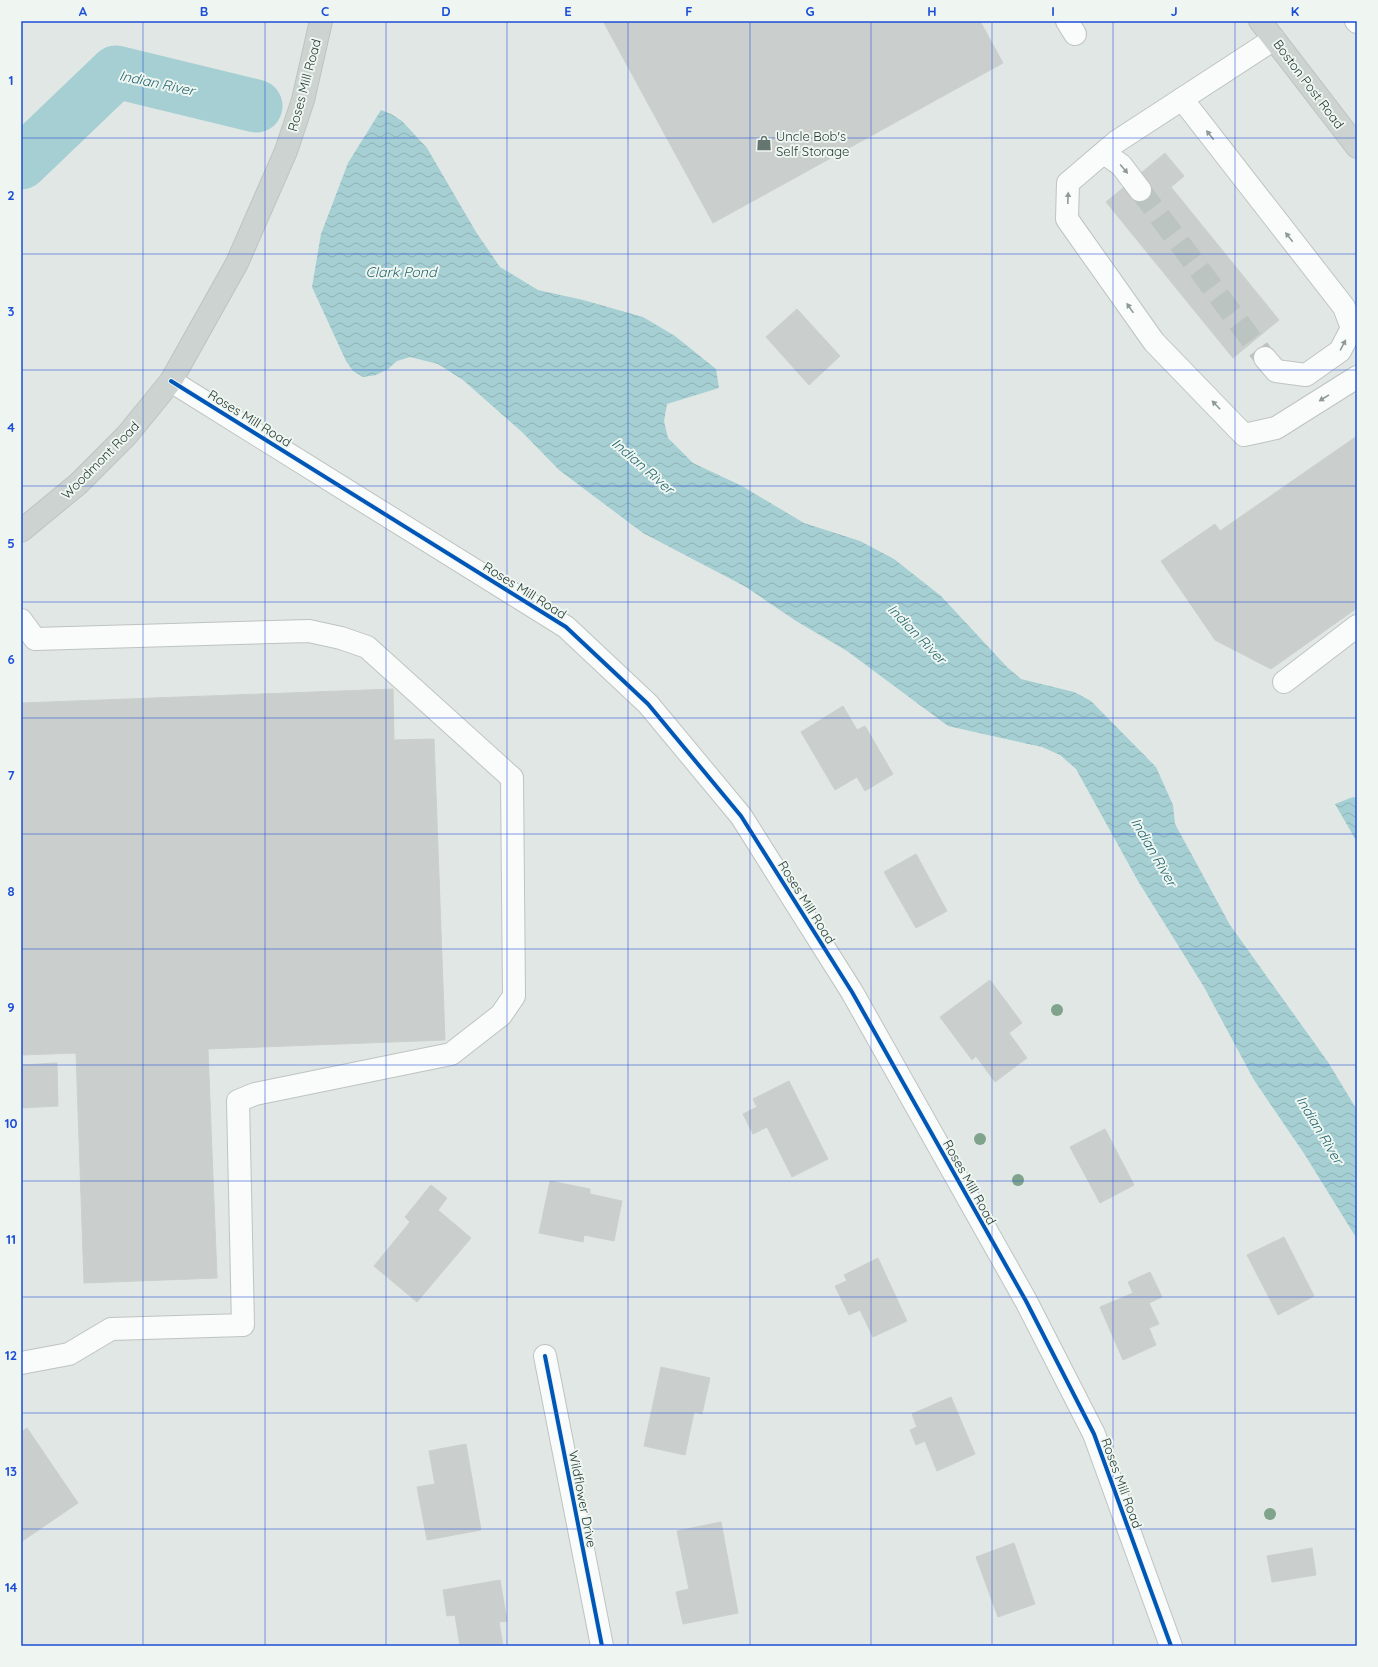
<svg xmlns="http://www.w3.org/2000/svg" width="1378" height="1667" viewBox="0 0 1378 1667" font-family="Quicksand,sans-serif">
<defs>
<pattern id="water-waves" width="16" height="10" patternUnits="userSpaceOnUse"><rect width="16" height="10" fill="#a5cfd2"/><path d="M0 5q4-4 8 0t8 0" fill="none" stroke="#8eb2b5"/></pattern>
</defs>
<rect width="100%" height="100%" fill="#e1e7e4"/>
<!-- water -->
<g fill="url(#water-waves)">
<path d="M381,110L391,114L402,121L427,148L476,232L500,267L538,290L583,300L643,317L675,336L716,369L719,388L667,404L664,421L668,438L693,463L742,486L804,523L860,541L894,559L941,596L1007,667L1021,679L1074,692L1091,701L1156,767L1173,805L1175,824L1230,925L1328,1062L1357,1110V1239L1305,1155L1254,1080L1204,987L1138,881L1076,769L1060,755L1042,747L948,726L847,651L796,621L746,587L643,533L559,470L522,432L463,380L438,364L410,357L397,361L388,369L376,375L363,377L353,371L346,361L312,287L321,234L348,163Z"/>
<path d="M1353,797L1357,798V842L1335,804Z"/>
</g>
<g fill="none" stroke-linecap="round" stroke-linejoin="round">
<!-- river -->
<path stroke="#a5cfd2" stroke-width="53" d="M21,163L116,72L256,106"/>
</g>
<!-- building -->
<g fill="#cacfcd" stroke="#cad0cd">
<path d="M603,21H980L1003,63L713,223Z"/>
<path d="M1165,153L1184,176L1171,187L1279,320L1233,358L1106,202Z"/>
<path d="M797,309L840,356L809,385L766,337Z"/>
<path d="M1357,436V608L1271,669L1215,640L1161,561L1215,524L1220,531Z"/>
<path d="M393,689L394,740L434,739L445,1040L208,1049L217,1278L84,1283L76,1053L21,1055V703Z"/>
<path d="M843,706L857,730L865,726L893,774L865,791L857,777L835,790L801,732Z"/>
<path d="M916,854L947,911L916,928L884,872Z"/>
<path d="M990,980L1022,1023L1009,1033L1027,1058L995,1082L976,1056L972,1060L940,1017Z"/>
<path d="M57,1063L58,1106L21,1108V1065Z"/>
<path d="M789,1081L828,1159L792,1177L767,1127L753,1134L743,1114L757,1107L753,1099Z"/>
<path d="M1105,1129L1134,1185L1100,1203L1070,1147Z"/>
<path d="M550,1181L590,1189V1194L622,1201L614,1241L584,1235L583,1242L539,1233Z"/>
<path d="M431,1185L447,1198L438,1210L471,1238L417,1302L374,1266L410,1222L405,1217Z"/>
<path d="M1284,1237L1314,1296L1278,1315L1247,1255Z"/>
<path d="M878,1258L907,1321L873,1337L860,1310L849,1315L835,1286L847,1281L844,1275Z"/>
<path d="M1150,1272L1162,1297L1149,1303L1159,1324L1149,1328L1156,1345L1123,1360L1100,1307L1133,1293L1128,1282Z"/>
<path d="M661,1367L710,1378L702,1414L694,1412L685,1455L644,1446Z"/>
<path d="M951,1397L975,1454L937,1471L925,1441L916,1445L910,1430L917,1427L912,1414Z"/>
<path d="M27,1428L78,1503L21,1542V1432Z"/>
<path d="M466,1444L481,1530L427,1540L417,1487L435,1484L429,1451Z"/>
<path d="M721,1522L738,1613L683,1624L676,1592L689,1589L677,1531Z"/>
<path d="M1014,1543L1035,1604L998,1617L976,1557Z"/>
<path d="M1312,1548L1316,1575L1272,1582L1267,1556Z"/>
<path d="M500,1580L507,1621L499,1622L503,1646H460L455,1615L447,1616L443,1590Z"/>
</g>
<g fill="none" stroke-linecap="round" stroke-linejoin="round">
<!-- minor-tunnel -->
<path stroke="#bbc4c0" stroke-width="22" stroke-dasharray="22 11" stroke-linecap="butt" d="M1140,190L1265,358"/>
<defs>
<g id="minor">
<path d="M1067,21L1075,34"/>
<path d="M1356,21L1357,22"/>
<path d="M1274,39L1116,142L1068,183L1067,219L1154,342L1244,435L1276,428L1357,377"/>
<path d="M1182,99L1344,307L1352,328L1340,351L1306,375L1276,371L1265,358"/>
<path d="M1104,153L1121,165L1140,190"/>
<path d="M171,381L566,627L648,704L741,816L852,992L1026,1301L1094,1434L1171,1646"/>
<path d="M21,620L35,639L309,631L341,638L367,647L512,778L514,996L501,1015L451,1054L255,1094L238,1101L243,1325L111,1329L69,1354L21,1363"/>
<path d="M1284,682L1357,626"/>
<path d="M545,1356L602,1646"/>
</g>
<g id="major">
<path d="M1260,21L1357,147"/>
<path d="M21,531L78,484L127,435L171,381L237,263L286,151L303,100L321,21"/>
</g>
</defs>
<!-- minor casing -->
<use href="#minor" stroke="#bec4c1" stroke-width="24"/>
<!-- major casing -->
<use href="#major" stroke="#bcc3c0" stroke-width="24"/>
<!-- minor -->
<use href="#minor" stroke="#fafbfb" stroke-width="22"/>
<!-- major -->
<use href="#major" stroke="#cdd3d1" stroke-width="22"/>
<defs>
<g id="cycleway">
<path d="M171,381L566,627L648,704L741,816L852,992L1026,1301L1094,1434L1171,1646"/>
<path d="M545,1356L602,1646"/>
</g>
</defs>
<!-- cycleway casing -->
<use href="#cycleway" stroke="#eff6f2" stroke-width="6"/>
<!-- cycleway -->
<use href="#cycleway" stroke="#0057b8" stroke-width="4"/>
</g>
<!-- trees -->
<g fill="#80a38b">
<circle cx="1057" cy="1010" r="6"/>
<circle cx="980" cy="1139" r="6"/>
<circle cx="1018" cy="1180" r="6"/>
<circle cx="1270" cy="1514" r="6"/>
</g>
<!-- one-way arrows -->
<defs><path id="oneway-solid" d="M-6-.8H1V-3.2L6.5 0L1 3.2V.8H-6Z"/></defs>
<g fill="#8e9a96">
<use href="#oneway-solid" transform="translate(1210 135) rotate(-128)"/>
<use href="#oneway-solid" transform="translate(1124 169) rotate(50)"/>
<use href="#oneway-solid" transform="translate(1068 198) rotate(-88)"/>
<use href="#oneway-solid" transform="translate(1289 237) rotate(-128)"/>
<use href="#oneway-solid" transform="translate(1130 308) rotate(-125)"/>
<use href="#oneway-solid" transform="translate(1343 345) rotate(-62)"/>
<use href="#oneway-solid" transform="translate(1324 398) rotate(148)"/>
<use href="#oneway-solid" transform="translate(1216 405) rotate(-134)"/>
</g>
<!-- grid -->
<path fill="none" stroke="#1d4ed8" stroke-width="1" stroke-opacity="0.55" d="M143,21V1646M265,21V1646M386,21V1646M507,21V1646M628,21V1646M750,21V1646M871,21V1646M992,21V1646M1113,21V1646M1235,21V1646M21,138H1357M21,254H1357M21,370H1357M21,486H1357M21,602H1357M21,718H1357M21,834H1357M21,949H1357M21,1065H1357M21,1181H1357M21,1297H1357M21,1413H1357M21,1529H1357"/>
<!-- icons -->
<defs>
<symbol id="shop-bare" viewBox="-9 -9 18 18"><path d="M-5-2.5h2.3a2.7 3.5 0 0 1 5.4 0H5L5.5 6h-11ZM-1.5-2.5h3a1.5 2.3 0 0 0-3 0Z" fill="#65756f" stroke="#eff6f2" stroke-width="2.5" paint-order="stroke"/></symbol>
</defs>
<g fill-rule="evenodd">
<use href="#shop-bare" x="753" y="132" width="22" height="22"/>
</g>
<g text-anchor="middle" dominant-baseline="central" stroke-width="4" stroke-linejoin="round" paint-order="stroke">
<!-- street labels -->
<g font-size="13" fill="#223830" stroke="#eff6f2">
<text transform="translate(1309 84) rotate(53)">Boston Post Road</text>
<text transform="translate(304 85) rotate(-75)">Roses Mill Road</text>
<text transform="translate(250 418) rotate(32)">Roses Mill Road</text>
<text transform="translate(100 460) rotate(-45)">Woodmont Road</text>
<text transform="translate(525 590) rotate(32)">Roses Mill Road</text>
<text transform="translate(807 902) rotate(58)">Roses Mill Road</text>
<text transform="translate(970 1182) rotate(61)">Roses Mill Road</text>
<text transform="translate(1122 1483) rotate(70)">Roses Mill Road</text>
<text transform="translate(583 1499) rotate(79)">Wildflower Drive</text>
</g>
<!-- poi labels -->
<g font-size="13" fill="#223830" stroke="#eff6f2" text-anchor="start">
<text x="776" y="136">Uncle Bob's<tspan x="776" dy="15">Self Storage</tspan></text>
</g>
<!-- water labels -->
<g font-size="14" font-style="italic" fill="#22676e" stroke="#eff6f2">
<text transform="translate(157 83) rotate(12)">Indian River</text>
<text x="401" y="272">Clark Pond</text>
<text transform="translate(643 466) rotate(41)">Indian River</text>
<text transform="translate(917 634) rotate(46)">Indian River</text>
<text transform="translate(1154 852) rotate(60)">Indian River</text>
<text transform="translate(1320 1130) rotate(59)">Indian River</text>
</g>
</g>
<!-- border -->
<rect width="1378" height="1667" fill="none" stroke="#eff6f2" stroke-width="44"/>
<rect x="22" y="22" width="1334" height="1623" fill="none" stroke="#1d4ed8" stroke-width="1.5"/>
<g font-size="13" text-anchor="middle" font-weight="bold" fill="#1d4ed8">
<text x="83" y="16">A</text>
<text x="204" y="16">B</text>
<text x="325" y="16">C</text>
<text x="446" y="16">D</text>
<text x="568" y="16">E</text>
<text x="689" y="16">F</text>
<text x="810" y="16">G</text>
<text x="932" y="16">H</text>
<text x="1053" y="16">I</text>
<text x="1174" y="16">J</text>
<text x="1295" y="16">K</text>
<text x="11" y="85">1</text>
<text x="11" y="200">2</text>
<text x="11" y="316">3</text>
<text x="11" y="432">4</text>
<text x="11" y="548">5</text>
<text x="11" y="664">6</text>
<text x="11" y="780">7</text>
<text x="11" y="896">8</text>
<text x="11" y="1012">9</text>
<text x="11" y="1128">10</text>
<text x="11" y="1244">11</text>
<text x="11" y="1360">12</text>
<text x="11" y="1476">13</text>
<text x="11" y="1592">14</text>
</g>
</svg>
